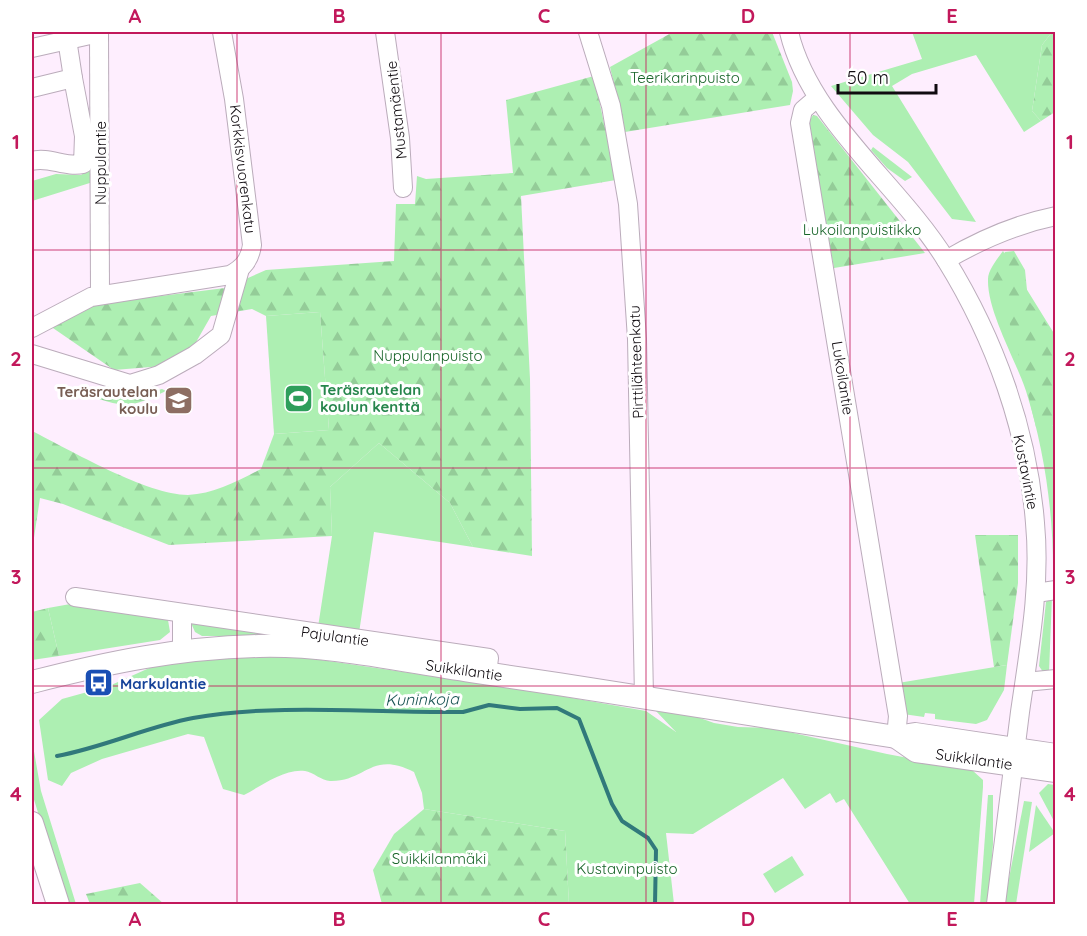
<svg xmlns="http://www.w3.org/2000/svg" width="1087" height="936" viewBox="0 0 1087 936" font-family="Quicksand,sans-serif">
<defs>
<pattern id="forest-firs" width="22" height="20" patternUnits="userSpaceOnUse" patternTransform="scale(1.5)"><rect width="22" height="20" fill="#adefb2"/><path d="M5 1l3.5 6h-7zM16 11l3.5 6h-7z" fill="#94cc98"/></pattern>
</defs>
<rect width="100%" height="100%" fill="#feeefe"/>
<!-- green -->
<g fill="#adefb2">
<path d="M912,32H1052L1042,45L1032,111L1041,121L1024,132L976,55L912,74L892,86L976,222L952,219L908,162L873,135L831,86L922,59Z"/>
<path d="M873,147L912,177L905,181L887,168L871,150Z"/>
<path d="M93,167V182L32,201V181L56,174L81,175Z"/>
<path d="M1003,251L1055,335V416L1052,426L1055,423V584L1053,580C1054,516 1045,452 1026,391C1015,358 987,311 988,279C988,270 998,258 1003,251Z"/>
<path d="M320,312L329,430L274,434L266,316Z"/>
<path d="M379,443L450,503L473,547L374,532L359,633L318,627L332,536L330,487Z"/>
<path d="M1052,596L1049,673L1043,672L1039,666L1046,602Z"/>
<path d="M76,603L168,620L170,632L160,640L59,656L48,608Z"/>
<path d="M191,623L278,636H202L195,632Z"/>
<path d="M239,657H301L527,690L646,711L676,732L655,710L686,713L714,723L738,727L771,728L887,754L972,770L983,780V787L974,904H910L844,799L836,803L830,793L805,809L783,778L693,834L666,833L674,904H569L565,831L424,809L422,793L414,772C371,750 366,782 330,781C322,781 313,772 305,771C285,768 261,786 244,795L223,789L204,737L188,734L102,759L71,773L62,786L48,780L39,720L62,699L109,686L156,665Z"/>
<path d="M1007,665L1004,690L987,720L976,724L935,719V714L925,713L924,717L903,714L898,683Z"/>
<path d="M32,740L41,791L76,904H66L32,793Z"/>
<path d="M1048,784L1055,785V823L1039,793Z"/>
<path d="M988,795H993V844L988,904H980Z"/>
<path d="M1024,801L1032,802L1016,904H1004Z"/>
<path d="M1036,805L1055,833L1029,852Z"/>
<path d="M792,856L804,875L775,893L763,874Z"/>
</g>
<!-- forest -->
<g fill="url(#forest-firs)">
<path d="M673,32H772L792,82L793,91L790,105L625,132L610,67Z"/>
<path d="M1052,32H1056L1055,112L1041,121L1032,111L1042,45Z"/>
<path d="M594,76L616,180L521,196L530,379L532,556L473,547L450,503L379,443L330,487L332,536L169,545L63,504L40,498L32,551V431C70,450 147,495 188,495C214,494 238,481 261,469L274,434L329,430L320,312L266,316L252,309L211,316L195,344L163,366L114,370L50,326L96,304L225,288L266,270L394,261L396,204H415L417,176L426,179L513,173L506,100Z"/>
<path d="M813,115L817,116L925,253L834,268L807,124Z"/>
<path d="M1014,251L1025,270L1028,300L1051,330L1055,341L1056,423L1052,426L1036,427C1023,377 1015,323 990,277L1005,252Z"/>
<path d="M85,387L124,399L162,389L166,391C127,410 124,407 84,394Z"/>
<path d="M975,535H1018V583L1007,665L994,667Z"/>
<path d="M48,608L59,656L32,660V612Z"/>
<path d="M424,809L565,831L569,904H382L373,870L394,834Z"/>
<path d="M140,883L164,904H90L86,894Z"/>
</g>
<g fill="none" stroke-linecap="round" stroke-linejoin="round">
<!-- stream -->
<path stroke="#31797b" stroke-width="4" d="M57,756C105,747 146,727 193,718C275,703 378,713 463,712L489,705L520,709L557,708L579,719L612,804L622,821L648,838L656,850L655,904"/>
<defs>
<g id="minor">
<path d="M99,32L100,295"/>
<path d="M385,32L400,138L403,188"/>
<path d="M588,32L611,106L628,204L637,339L644,697"/>
<path d="M789,32C810,120 899,184 946,260C995,339 1028,431 1035,523C1041,586 1029,649 1020,712C1012,776 1004,840 996,904"/>
<path d="M32,48L99,33"/>
<path d="M32,88L73,78L67,39"/>
<path d="M817,98L803,110L800,123L898,716L896,737"/>
<path d="M32,161C48,156 66,168 83,164L84,136L73,78"/>
<path d="M946,260C980,240 1017,224 1056,216"/>
<path d="M32,328L91,297L230,275C243,268 250,260 252,245L234,99L222,32"/>
<path d="M32,354L130,384L159,375L195,355L221,335L240,269"/>
<path d="M1036,593L1056,590"/>
<path d="M75,597L489,658L487,674"/>
<path d="M182,613V649"/>
<path d="M1025,682L1056,679"/>
</g>
<g id="major">
<path d="M32,682C110,662 178,648 259,646C329,644 402,661 471,671C613,692 755,715 896,737L915,734L1056,755"/>
<path d="M896,737L916,751L1056,771"/>
<path d="M32,823L58,904"/>
</g>
</defs>
<!-- minor casing -->
<use href="#minor" stroke="#bbacbb" stroke-width="20"/>
<!-- major casing -->
<use href="#major" stroke="#bbacbb" stroke-width="24"/>
<!-- minor -->
<use href="#minor" stroke="#fff" stroke-width="18"/>
<!-- major -->
<use href="#major" stroke="#fff" stroke-width="22"/>
</g>
<!-- grid -->
<path fill="none" stroke="#c2185b" stroke-width="1.5" stroke-opacity="0.55" d="M237,32V904M441,32V904M646,32V904M850,32V904M32,250H1056M32,468H1056M32,686H1056"/>
<!-- icons -->
<defs>
<symbol id="stadium-square" viewBox="-11 -11 22 22"><rect x="-9" y="-9" width="18" height="18" rx="4" fill="#2e9e5b" stroke="#fff"/><path d="M0-5a6.5 5 0 1 0 0 10a6.5 5 0 1 0 0-10ZM-3.5-1.8h7v3.6h-7Z" fill="#fff"/></symbol>
<symbol id="school-square" viewBox="-11 -11 22 22"><rect x="-9" y="-9" width="18" height="18" rx="4" fill="#8d6e63" stroke="#fff"/><path d="M0-5L7-2L0 1L-7-2ZM-4 1L0 2.5L4 1V4Q0 6-4 4Z" fill="#fff"/></symbol>
<symbol id="bus-square" viewBox="-11 -11 22 22"><rect x="-9" y="-9" width="18" height="18" rx="4" fill="#1a4fb4" stroke="#fff"/><path d="M-5-6H5V4H4V6H2V4H-2V6H-4V4H-5ZM-3.5-4V0h7V-4ZM-3.5 1.2v1.5H-2V1.2ZM2 1.2v1.5H3.5V1.2Z" fill="#fff"/></symbol>
</defs>
<g fill-rule="evenodd">
<use href="#stadium-square" x="282" y="382" width="33" height="33"/>
<use href="#school-square" x="162" y="384" width="33" height="33"/>
<use href="#bus-square" x="82" y="666" width="33" height="33"/>
</g>
<g text-anchor="middle" dominant-baseline="central" stroke-width="6" stroke-linejoin="round" paint-order="stroke">
<!-- park labels -->
<g font-size="15" fill="#176428" stroke="#fff">
<text x="685" y="77">Teerikarinpuisto</text>
<text x="862" y="229">Lukoilanpuistikko</text>
<text x="428" y="355">Nuppulanpuisto</text>
<text x="439" y="858">Suikkilanmäki</text>
<text x="627" y="868">Kustavinpuisto</text>
</g>
<!-- street labels -->
<g font-size="15" fill="#100b10" stroke="#fff">
<text transform="translate(396 110) rotate(-96)">Mustamäentie</text>
<text transform="translate(100 163) rotate(-90)">Nuppulantie</text>
<text transform="translate(243 169) rotate(83)">Korkkisvuorenkatu</text>
<text transform="translate(636 362) rotate(-92)">Pirttilähteenkatu</text>
<text transform="translate(843 378) rotate(81)">Lukoilantie</text>
<text transform="translate(1026 472) rotate(79)">Kustavintie</text>
<text transform="translate(335 636) rotate(8)">Pajulantie</text>
<text transform="translate(464 670) rotate(8)">Suikkilantie</text>
<text transform="translate(974 759) rotate(8)">Suikkilantie</text>
</g>
<!-- leisure labels -->
<g font-size="15" font-weight="bold" fill="#27864d" stroke="#fff" text-anchor="start">
<text x="320" y="389">Teräsrautelan<tspan x="320" dy="17">koulun kenttä</tspan></text>
</g>
<!-- education labels -->
<g font-size="15" font-weight="bold" fill="#785e54" stroke="#fff" text-anchor="end">
<text x="158" y="391">Teräsrautelan<tspan x="158" dy="17">koulu</tspan></text>
</g>
<!-- transit labels -->
<g font-size="15" font-weight="bold" fill="#164399" stroke="#fff" text-anchor="start">
<text x="120" y="683">Markulantie</text>
</g>
<!-- water labels -->
<g font-size="16" font-style="italic" fill="#185353" stroke="#fff">
<text transform="translate(422 699) rotate(-1)">Kuninkoja</text>
</g>
</g>
<!-- border -->
<rect width="1087" height="936" fill="none" stroke="#ffffff" stroke-width="66"/>
<!-- scale -->
<path d="M838 84v9h98v-9" fill="none" stroke="#100b10" stroke-width="3"/>
<text x="847" y="84" font-size="18" fill="#100b10" stroke="#ffffff" stroke-width="4.5" paint-order="stroke">50 m</text>
<rect x="33" y="33" width="1021" height="870" fill="none" stroke="#c2185b" stroke-width="2"/>
<g font-size="20" text-anchor="middle" font-weight="bold" fill="#c2185b">
<text x="135" y="23">A</text>
<text x="339" y="23">B</text>
<text x="544" y="23">C</text>
<text x="748" y="23">D</text>
<text x="952" y="23">E</text>
<text x="16" y="149">1</text>
<text x="1070" y="149">1</text>
<text x="16" y="366">2</text>
<text x="1070" y="366">2</text>
<text x="16" y="584">3</text>
<text x="1070" y="584">3</text>
<text x="16" y="801">4</text>
<text x="1070" y="801">4</text>
<text x="135" y="926">A</text>
<text x="339" y="926">B</text>
<text x="544" y="926">C</text>
<text x="748" y="926">D</text>
<text x="952" y="926">E</text>
</g>
</svg>
